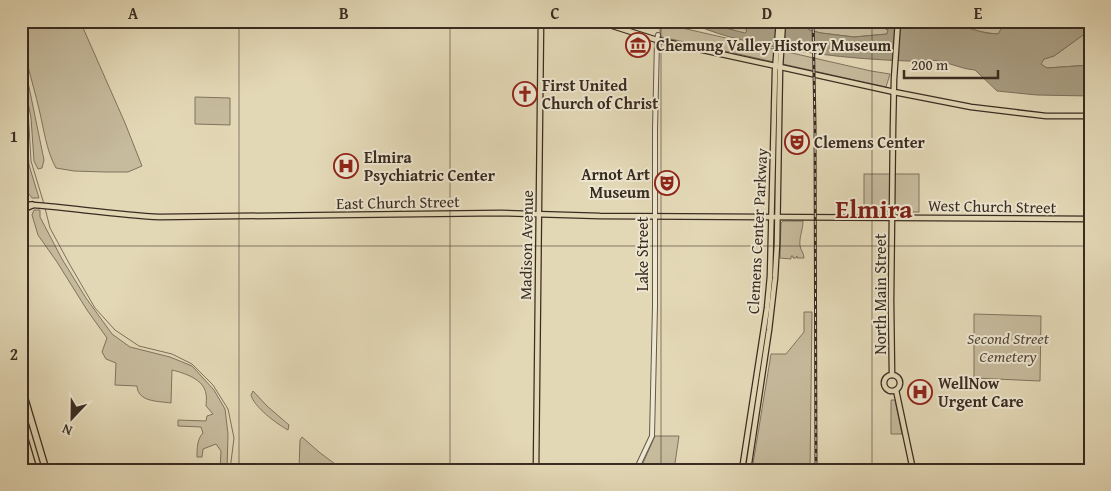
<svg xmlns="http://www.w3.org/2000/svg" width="1111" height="491" viewBox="0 0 1111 491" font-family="'Gentium Book Plus',serif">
<rect width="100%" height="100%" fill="#e3d8b6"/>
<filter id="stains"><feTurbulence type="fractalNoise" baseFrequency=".004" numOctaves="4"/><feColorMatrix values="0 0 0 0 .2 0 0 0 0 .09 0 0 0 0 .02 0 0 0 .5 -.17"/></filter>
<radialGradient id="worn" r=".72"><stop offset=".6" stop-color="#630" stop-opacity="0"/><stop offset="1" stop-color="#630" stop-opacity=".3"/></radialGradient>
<!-- green -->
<g fill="#c6bb9d" stroke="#80745f">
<path d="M21,21H80L125,123L142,166L128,172H106L74,171L56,168C46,150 44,129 39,109C33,82 21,49 21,21Z"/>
<path d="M709,21H739L745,27L747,32L745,34L738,32Z"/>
<path d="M793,21H870L875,23L888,30L887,34L854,37L821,33L809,30L807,26L792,25Z"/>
<path d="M951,21H1006L1007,22L998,34C981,33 965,27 949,23Z"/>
<path d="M660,23L871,71L890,74L886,87L662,37H660Z"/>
<path d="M1090,30V65L1047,68L1040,64L1044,59L1054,56Z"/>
<path d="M21,48L44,160L42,168L38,169L34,161L31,118L21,66Z"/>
<path d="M21,87L24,103L29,165L39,198H32L26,190L21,151Z"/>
<path d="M195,97L230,98V125L195,124Z"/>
<rect x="864" y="174" width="55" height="38"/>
<path d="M34,210H40V217L62,259L86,298L112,334L130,347L170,357L192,366L214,390L225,409L228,434L227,470H220L221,451L216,444L203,449L202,457H197C197,449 197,439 203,433L201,427L178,426V420L206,421L207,416L213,414L206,406C206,403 207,398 206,394C204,379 184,373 172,370L171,403C157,401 138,402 137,386L115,385L116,363L106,359L102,352L107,338L87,310L57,262L38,235L32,215Z"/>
<path d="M783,221H803C803,230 799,237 800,246C801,251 804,253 804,258H797V256L796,258H793V256H791V259L780,258L781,223Z"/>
<path d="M804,312H812L810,470H752L771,354H786L804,332Z"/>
<path d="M974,314L1041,316L1040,381L974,378Z"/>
<path d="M253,391L267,406L289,425L288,430C277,424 254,407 251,395Z"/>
<path d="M891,400H895L902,434H891Z"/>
<path d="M655,436H679L674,470H640Z"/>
<path d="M302,437L319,452L343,470H299L300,440Z"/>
</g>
<!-- water -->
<path fill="#a99e83" stroke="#7c705c" d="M683,21H709L725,28L745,33L747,31L745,27L739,21H793L792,25L807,26L809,30L821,33L854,37L887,34L888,30L870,21H951L949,23L986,33L998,34L1006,21H1090V30L1054,56L1044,59L1041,64L1047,68L1090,65V96L1037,95L997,91L975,70C960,69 947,61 931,60C923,60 916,62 908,61C848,59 788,52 730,37C714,33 699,26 683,21Z"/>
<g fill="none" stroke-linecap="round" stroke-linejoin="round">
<!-- stream -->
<g stroke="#7c705c" stroke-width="1">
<path d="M21,74L28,109L31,161L44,204"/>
<path d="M45,208L50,228L70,265L95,308L115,330L139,346L172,354L192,364L213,385L228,409L234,438L230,470"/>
</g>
<defs>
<path id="minor" d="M636,470L652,436L655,306V130L657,40L658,35"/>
<g id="major">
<path d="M597,21L657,40L894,92L971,107L1046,116H1090"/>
<path d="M21,204C68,207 114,215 160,217L501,213L600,216L1090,219"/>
<circle cx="892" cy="383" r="8"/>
<path d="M892,375L891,301L893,128L894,79L898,21"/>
<path d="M896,390L913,470"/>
<path d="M536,470L541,21"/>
<path d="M742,470L767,308L770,276L775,71L779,21"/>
<path d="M748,470L769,330L775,278L777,244L780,68L783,21"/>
</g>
<g id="highway">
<path d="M21,210L32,205"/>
<path d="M21,386L46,470"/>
<path d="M21,426L34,470"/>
</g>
</defs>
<!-- minor casing -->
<use href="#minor" stroke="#645746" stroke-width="6"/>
<!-- major casing -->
<use href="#major" stroke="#392c21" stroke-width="7"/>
<!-- highway casing -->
<use href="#highway" stroke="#392c21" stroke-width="8"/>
<!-- minor -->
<use href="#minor" stroke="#ede6d0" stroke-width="4"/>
<!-- major -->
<use href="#major" stroke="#e3d8b6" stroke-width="4.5"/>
<!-- highway -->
<use href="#highway" stroke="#e3d8b6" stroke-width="5.5"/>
<defs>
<path id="rail" d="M813,21L815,125L816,470"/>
</defs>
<!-- rail casing -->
<use href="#rail" stroke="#392c21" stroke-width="3"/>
<!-- rail -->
<use href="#rail" stroke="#ede6d0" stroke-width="1" stroke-dasharray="4" stroke-linecap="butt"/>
</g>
<!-- grid -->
<path fill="none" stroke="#392c21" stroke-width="1" stroke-opacity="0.55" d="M239,21V470M450,21V470M661,21V470M872,21V470M21,246H1090"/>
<!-- icons -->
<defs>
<symbol id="museum-ring" viewBox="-11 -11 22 22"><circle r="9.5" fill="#ede6d0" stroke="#8f2418" stroke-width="1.5"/><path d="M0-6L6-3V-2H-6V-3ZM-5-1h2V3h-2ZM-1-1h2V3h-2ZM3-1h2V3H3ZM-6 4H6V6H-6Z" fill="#8f2418"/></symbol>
<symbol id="church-ring" viewBox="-11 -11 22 22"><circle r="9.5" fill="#ede6d0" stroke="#8f2418" stroke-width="1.5"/><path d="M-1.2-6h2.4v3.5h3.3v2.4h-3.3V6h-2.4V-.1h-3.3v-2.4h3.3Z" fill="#8f2418"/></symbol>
<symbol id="theatre-ring" viewBox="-11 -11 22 22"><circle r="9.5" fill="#ede6d0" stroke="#8f2418" stroke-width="1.5"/><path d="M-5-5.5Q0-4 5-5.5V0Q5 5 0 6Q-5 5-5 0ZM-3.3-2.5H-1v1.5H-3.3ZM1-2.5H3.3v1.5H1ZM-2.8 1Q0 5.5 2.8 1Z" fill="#8f2418"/></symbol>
<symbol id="hospital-ring" viewBox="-11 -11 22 22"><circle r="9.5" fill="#ede6d0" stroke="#8f2418" stroke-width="1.5"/><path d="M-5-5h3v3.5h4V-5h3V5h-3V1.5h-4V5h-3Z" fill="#8f2418"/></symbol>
</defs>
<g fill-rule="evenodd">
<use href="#museum-ring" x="624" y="31" width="28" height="28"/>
<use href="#church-ring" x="511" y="80" width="28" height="28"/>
<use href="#theatre-ring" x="783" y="128" width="28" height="28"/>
<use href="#hospital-ring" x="332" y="152" width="28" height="28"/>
<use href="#theatre-ring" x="653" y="169" width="28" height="28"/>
<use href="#hospital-ring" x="906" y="378" width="28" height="28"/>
</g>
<g text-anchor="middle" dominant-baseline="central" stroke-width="4" stroke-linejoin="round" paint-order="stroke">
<!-- poi labels -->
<g font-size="16" font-weight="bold" fill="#392c21" stroke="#ede6d0" text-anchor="start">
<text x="656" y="45">Chemung Valley History Museum</text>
<text x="542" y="85">First United<tspan x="542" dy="18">Church of Christ</tspan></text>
<text x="814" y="142">Clemens Center</text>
<text x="364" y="157">Elmira<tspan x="364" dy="18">Psychiatric Center</tspan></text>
<text x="650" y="174" text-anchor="end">Arnot Art<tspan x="650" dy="18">Museum</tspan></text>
<text x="938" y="383">WellNow<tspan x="938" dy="18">Urgent Care</tspan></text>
</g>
<!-- street labels -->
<g font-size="16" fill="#392c21" stroke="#ede6d0">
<text transform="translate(398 202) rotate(-1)">East Church Street</text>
<text transform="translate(992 206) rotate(1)">West Church Street</text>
<text transform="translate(757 231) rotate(-87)">Clemens Center Parkway</text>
<text transform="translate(526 245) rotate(-89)">Madison Avenue</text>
<text transform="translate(642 254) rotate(-90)">Lake Street</text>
<text transform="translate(880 294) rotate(-90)">North Main Street</text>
</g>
<!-- park labels -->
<g font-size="16" font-style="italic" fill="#55493a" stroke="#ede6d0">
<text x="1008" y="338">Second Street<tspan x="1008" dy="18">Cemetery</tspan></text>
</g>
<!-- town labels -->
<g font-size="26" font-weight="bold" fill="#7a1f14" stroke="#ede6d0">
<text x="874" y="208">Elmira</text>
</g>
</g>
<!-- margin -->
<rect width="1111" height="491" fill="none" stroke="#e3d8b6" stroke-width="55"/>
<!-- north arrow -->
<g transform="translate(72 418) rotate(202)" stroke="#ede6d0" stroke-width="4" paint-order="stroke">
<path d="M0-4L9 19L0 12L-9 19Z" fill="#392c21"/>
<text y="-8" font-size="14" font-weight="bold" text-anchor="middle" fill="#392c21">N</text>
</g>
<!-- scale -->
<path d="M904 70v8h94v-8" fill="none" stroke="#392c21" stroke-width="2.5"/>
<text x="911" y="70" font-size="15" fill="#392c21" stroke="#ede6d0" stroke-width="4" paint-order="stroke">200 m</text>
<rect x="28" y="28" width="1056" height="436" fill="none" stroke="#392c21" stroke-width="2"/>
<g font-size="16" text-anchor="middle" font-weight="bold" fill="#392c21">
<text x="133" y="19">A</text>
<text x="344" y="19">B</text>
<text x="555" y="19">C</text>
<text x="767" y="19">D</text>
<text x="978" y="19">E</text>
<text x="14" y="142">1</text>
<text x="14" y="360">2</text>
</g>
<rect width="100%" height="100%" filter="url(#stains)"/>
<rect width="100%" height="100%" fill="url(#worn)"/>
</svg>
